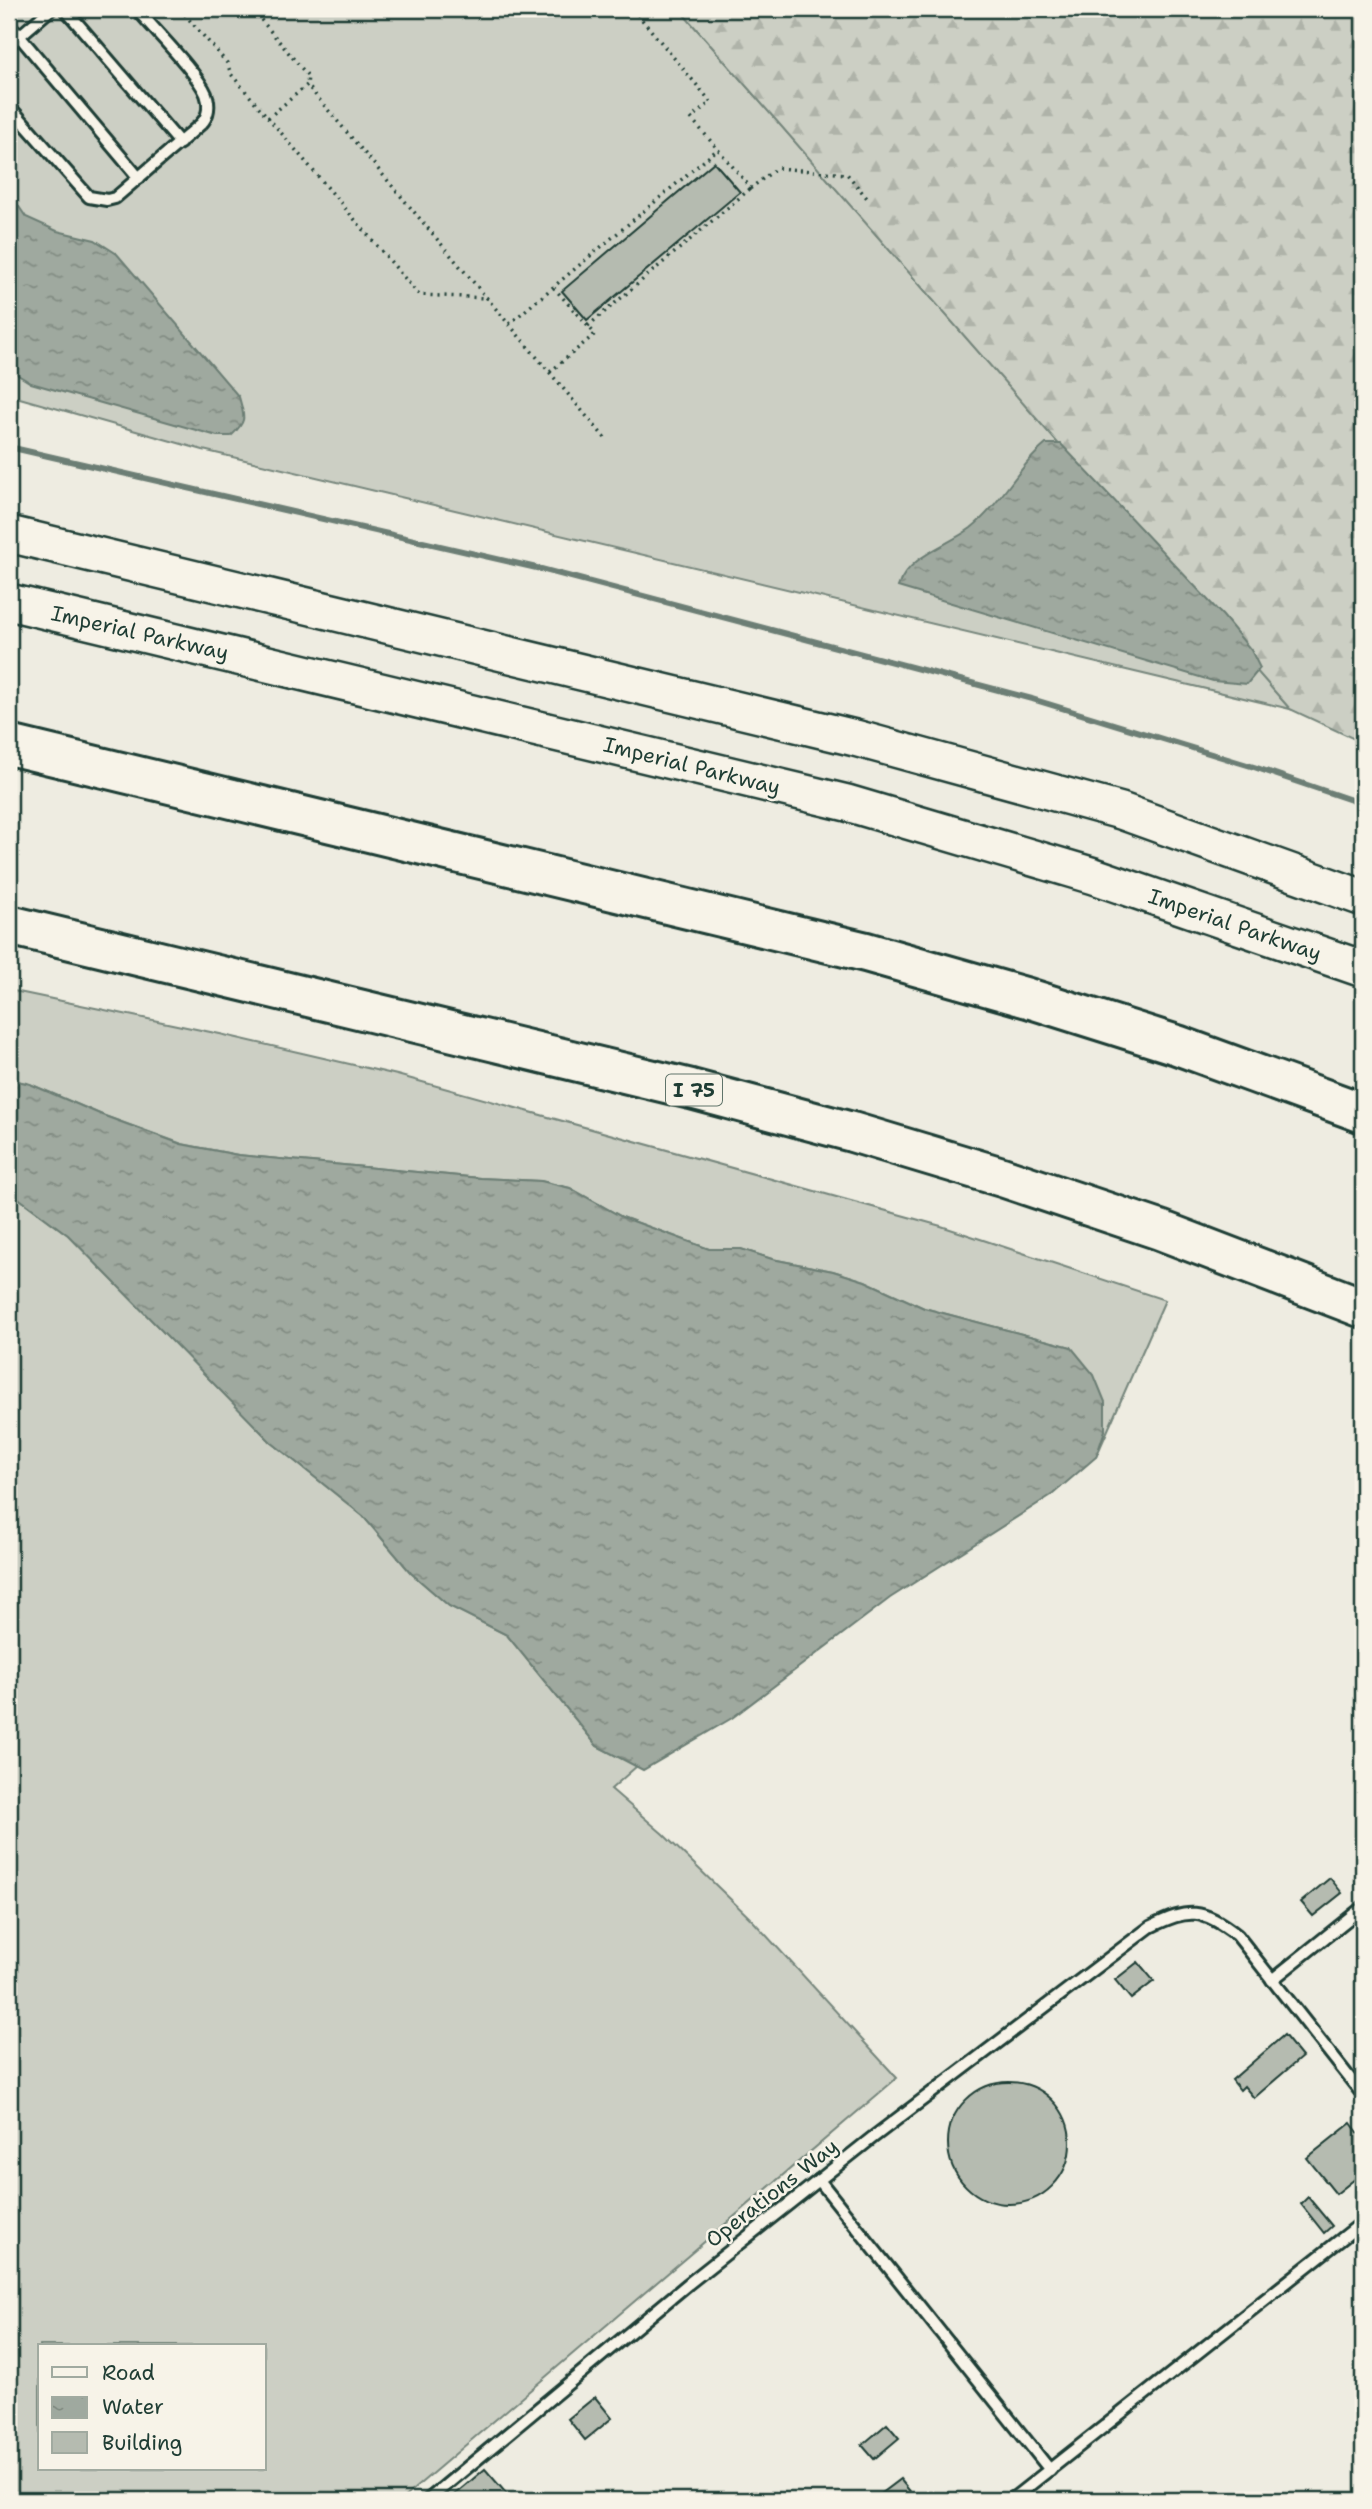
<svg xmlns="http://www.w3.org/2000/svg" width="1372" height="2509" viewBox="0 0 1372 2509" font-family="'Shantell Sans',sans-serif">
<defs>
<pattern id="forest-firs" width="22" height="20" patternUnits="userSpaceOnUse" patternTransform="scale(1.75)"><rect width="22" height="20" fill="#cccfc4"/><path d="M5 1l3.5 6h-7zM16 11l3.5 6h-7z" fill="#afb3a9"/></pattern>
<pattern id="water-ripples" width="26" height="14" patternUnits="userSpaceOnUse" patternTransform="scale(1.75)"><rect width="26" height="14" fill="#9fa99f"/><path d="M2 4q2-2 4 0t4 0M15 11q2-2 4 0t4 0" fill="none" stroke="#818b82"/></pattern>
</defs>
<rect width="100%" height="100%" fill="#eeece1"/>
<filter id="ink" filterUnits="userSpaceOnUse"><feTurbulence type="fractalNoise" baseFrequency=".0143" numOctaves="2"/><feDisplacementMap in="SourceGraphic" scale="14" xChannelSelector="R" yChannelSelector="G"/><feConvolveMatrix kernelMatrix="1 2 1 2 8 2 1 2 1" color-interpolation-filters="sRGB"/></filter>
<g filter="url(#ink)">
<!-- grass -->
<g fill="#cccfc4" stroke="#76867c" stroke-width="2" fill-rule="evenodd">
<path d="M9,9H679L1290,709L203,450L9,395Z"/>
<path d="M9,990L220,1034L397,1075L941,1226L1165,1300L1096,1457L1105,1430L1071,1347L924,1308L865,1281L833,1271L772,1259L741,1249H709L622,1217L570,1188L541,1181L480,1178L238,1155L182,1144L102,1115L30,1084L9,1079Z"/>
<path d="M9,1191L68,1235L271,1442L363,1516L411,1573L449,1606L507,1635L597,1746L637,1766L611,1789L663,1834L754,1922L897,2078L401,2500H9ZM40,2346H264V2469H40Z"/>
</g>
<!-- forest -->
<path fill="url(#forest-firs)" stroke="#76867c" stroke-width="2" d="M679,9H1363V551L1361,555L1363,560V743L1290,709Z"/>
<!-- water -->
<g fill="url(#water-ripples)" stroke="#6c7e74" stroke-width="2">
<path d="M9,192L26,217L57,231L95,240L117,254L239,397C245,418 247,421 231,436H217L31,383L18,375L9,364Z"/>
<path d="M1046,444H1061L1223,616L1251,650L1260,668L1247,684L1213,681L898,587C908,556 947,546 971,528C1001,504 1017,468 1046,444Z"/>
<path d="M9,1079L30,1084L102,1115L181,1144L238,1155L480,1178L541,1181L570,1188L622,1217L709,1249H741L772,1259L833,1271L865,1281L924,1308L1071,1347L1094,1375L1105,1402V1430L1096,1457L1053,1494L890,1598L732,1718L643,1770L597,1746L507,1635L449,1606L411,1573L363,1516L271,1442L68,1235L9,1191Z"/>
</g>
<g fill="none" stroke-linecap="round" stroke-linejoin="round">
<!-- stream -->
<path stroke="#6c7e74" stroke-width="6" d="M9,447L541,569L1032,699L1254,767L1363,804"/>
</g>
<!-- building -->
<g fill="#b5bbb0" stroke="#1f3d34" stroke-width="2">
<path d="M714,162L740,192L587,320L562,291Z"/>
<path d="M1330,1878L1342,1893L1313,1916L1301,1902Z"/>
<path d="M1138,1962L1154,1981L1131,1999L1115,1980Z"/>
<path d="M1284,2035L1302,2057L1254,2098L1244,2086L1240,2090L1232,2080Z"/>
<circle cx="1009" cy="2143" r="61"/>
<path d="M1351,2123L1363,2139V2179L1360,2175L1336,2194L1307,2158Z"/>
<path d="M1308,2197L1332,2226L1324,2233L1301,2204Z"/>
<path d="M595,2397L612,2418L585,2440L568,2419Z"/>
<path d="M887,2424L899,2438L874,2459L862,2445Z"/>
<path d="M485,2469L512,2500H448Z"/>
<path d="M900,2479L917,2500H872Z"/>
</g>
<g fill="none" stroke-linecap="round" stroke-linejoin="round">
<defs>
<g id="service">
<path d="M65,9L180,143"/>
<path d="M9,24L139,178"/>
<path d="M9,45L51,9"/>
<path d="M9,106L89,197L107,200L115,198L201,124C209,116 210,104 206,94C196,71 154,30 137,9"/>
<path d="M1272,1980L1363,1907"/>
<path d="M819,2180L1050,2470"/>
<path d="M428,2500L688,2284L872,2138L1150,1927C1189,1908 1202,1908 1237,1935L1363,2095"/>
<path d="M1011,2500L1363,2222"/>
</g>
<g id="primary">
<path d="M9,534L855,738L1121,811L1363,898"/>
<path d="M9,602L847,803L1094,876L1363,969"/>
</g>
<g id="motorway">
<path d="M9,745L866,952L1028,998L1177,1045L1363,1113"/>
<path d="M9,925L691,1089L852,1132L1002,1177L1160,1230L1363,1308"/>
</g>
</defs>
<!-- service casing -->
<use href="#service" stroke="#1f3d34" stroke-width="16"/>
<!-- primary casing -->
<use href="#primary" stroke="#1f3d34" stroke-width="40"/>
<!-- motorway casing -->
<use href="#motorway" stroke="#1f3d34" stroke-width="44"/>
<!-- path -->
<g stroke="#1f3d34" stroke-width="3.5" stroke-dasharray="2 5" stroke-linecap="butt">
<path d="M180,9L227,63L231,74L419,295L488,298"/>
<path d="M252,9L308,76L307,85"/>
<path d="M633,9L711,102L691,118L751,188L777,168L847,174L867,198"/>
<path d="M268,118L307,85L605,438"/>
<path d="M509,324L718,149"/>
<path d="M588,326L751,188"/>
<path d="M550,372L595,334L554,288"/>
</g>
<!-- service -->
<use href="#service" stroke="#f7f3e8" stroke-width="10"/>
<!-- primary -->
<use href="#primary" stroke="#f7f3e8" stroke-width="35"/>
<!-- motorway -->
<use href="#motorway" stroke="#f7f3e8" stroke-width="38"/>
</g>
</g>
<g text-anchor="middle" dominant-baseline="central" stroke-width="5" stroke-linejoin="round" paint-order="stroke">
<!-- shield labels -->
<rect fill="#f7f3e8" stroke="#60746a" stroke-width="2" x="666" y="1074.5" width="56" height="31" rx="5"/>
<g font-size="19" font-weight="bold" fill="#1f3d34">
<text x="694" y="1090">I 75</text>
</g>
<!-- street labels -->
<g font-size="21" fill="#1f3d34" stroke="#f7f3e8">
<text transform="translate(140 633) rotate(13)">Imperial Parkway</text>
<text transform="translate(692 766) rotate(14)">Imperial Parkway</text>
<text transform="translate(1235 925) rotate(19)">Imperial Parkway</text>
<text transform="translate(772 2193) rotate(-38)">Operations Way</text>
</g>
</g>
<!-- margin -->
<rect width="1372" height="2509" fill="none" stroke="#f7f3e8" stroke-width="35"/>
<rect x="18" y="18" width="1337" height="2474" fill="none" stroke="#1f3d34" stroke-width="2.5" filter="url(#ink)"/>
<!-- legend -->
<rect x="38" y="2344" width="228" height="126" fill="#f7f3e8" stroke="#a1aaa0" stroke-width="2"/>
<rect x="52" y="2367" width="35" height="10" fill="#f7f3e8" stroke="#a1aaa0" stroke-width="2"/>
<text x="102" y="2380" font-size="21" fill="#1f3d34">Road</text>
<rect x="52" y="2397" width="35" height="21" fill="url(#water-ripples)" stroke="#a1aaa0" stroke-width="2"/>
<text x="102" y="2414" font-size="21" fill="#1f3d34">Water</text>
<rect x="52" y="2432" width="35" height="21" fill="#b5bbb0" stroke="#a1aaa0" stroke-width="2"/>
<text x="102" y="2450" font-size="21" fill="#1f3d34">Building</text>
</svg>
